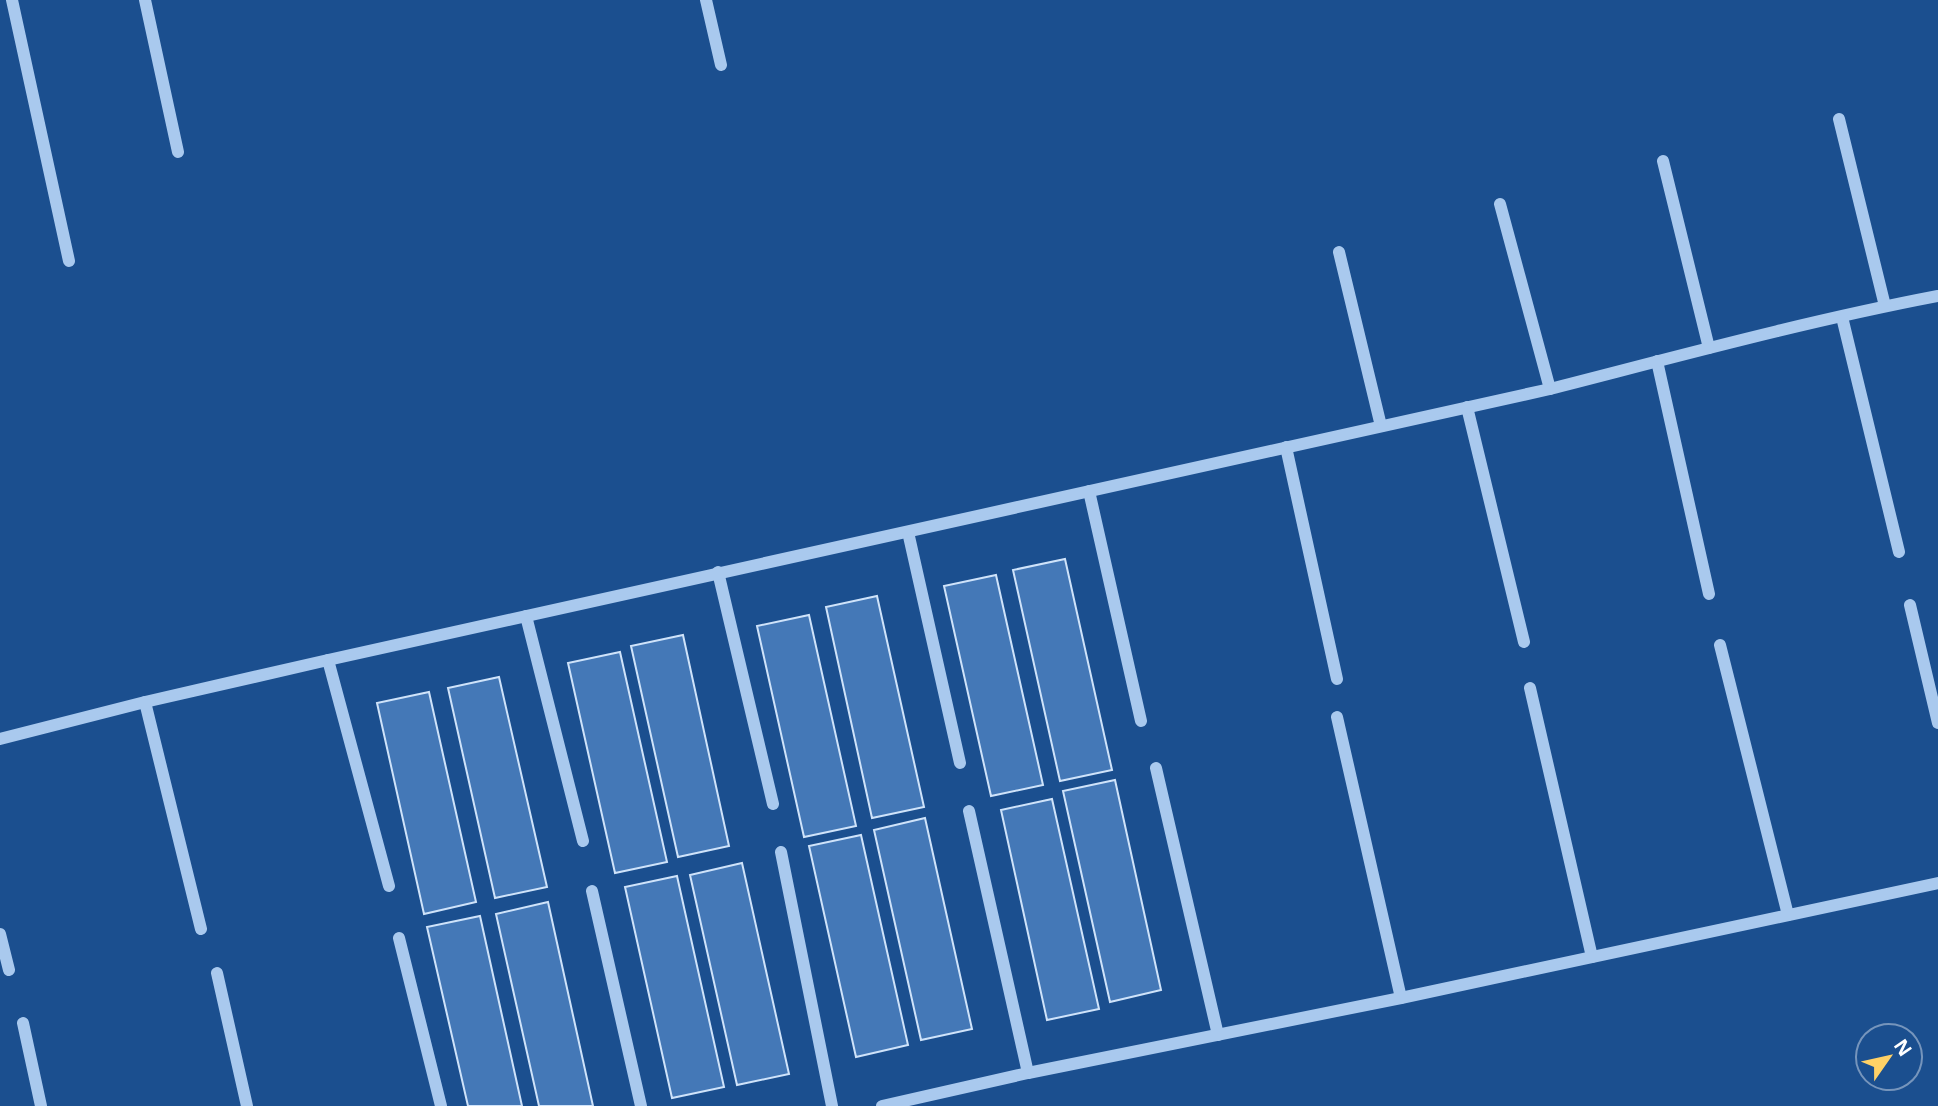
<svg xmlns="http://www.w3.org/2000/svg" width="1938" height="1106" viewBox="0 0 1938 1106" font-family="'Open Sans',sans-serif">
<rect width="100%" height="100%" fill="#1b4f8f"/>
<!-- building -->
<g fill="#4478b7" stroke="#cfe3fa" stroke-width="2">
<path d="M1065,559L1112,770L1060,781L1013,570Z"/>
<path d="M996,575L1043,785L991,796L944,586Z"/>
<path d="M877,596L924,807L872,818L826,607Z"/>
<path d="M809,615L856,826L804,837L757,626Z"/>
<path d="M683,635L729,846L678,857L631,646Z"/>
<path d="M620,652L667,862L615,873L568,663Z"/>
<path d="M499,677L547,887L495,898L448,688Z"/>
<path d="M429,692L476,902L424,914L377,703Z"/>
<path d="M1115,780L1161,990L1110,1002L1063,791Z"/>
<path d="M1052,799L1099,1009L1047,1020L1001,810Z"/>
<path d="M925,818L972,1029L921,1040L874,830Z"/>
<path d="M861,835L908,1045L856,1057L809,846Z"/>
<path d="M742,863L789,1074L737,1085L690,875Z"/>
<path d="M677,876L724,1087L672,1098L625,887Z"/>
<path d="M548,902L593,1106H539L496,914Z"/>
<path d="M480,916L522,1106H468L427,927Z"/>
</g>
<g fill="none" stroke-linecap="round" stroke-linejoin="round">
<!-- minor -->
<g stroke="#a9c9ee" stroke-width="12">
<path d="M12,0L69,261"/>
<path d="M145,0L178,152"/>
<path d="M706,0L721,65"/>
<path d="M1839,119L1885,306"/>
<path d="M1663,161L1709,348"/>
<path d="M1500,204L1550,389"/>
<path d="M1339,252L1381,426"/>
<path d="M1842,317L1899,552"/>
<path d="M1657,361L1709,594"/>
<path d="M1467,407L1524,642"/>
<path d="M1286,447L1337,679"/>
<path d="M1089,491L1141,721"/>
<path d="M908,532L960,763"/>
<path d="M718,572L773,804"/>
<path d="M1910,605L1938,723"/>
<path d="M526,616L583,841"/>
<path d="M1720,645L1788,915"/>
<path d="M328,660L389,886"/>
<path d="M1530,688L1592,957"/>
<path d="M145,702L201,929"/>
<path d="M1337,717L1401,998"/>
<path d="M0,739L145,702L328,660L1550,389C1679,356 1807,321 1938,296"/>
<path d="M1156,768L1218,1035"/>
<path d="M969,811L1028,1073"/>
<path d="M781,852L832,1106"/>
<path d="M592,891L641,1106"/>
<path d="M0,934L9,970"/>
<path d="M399,938L441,1106"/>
<path d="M217,973L247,1106"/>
<path d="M23,1023L41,1106"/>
<path d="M882,1106L1028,1073L1401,998L1938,883"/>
</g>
</g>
<!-- north arrow -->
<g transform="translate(1889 1057) rotate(56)"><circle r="33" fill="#1b4f8f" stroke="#7695bc" stroke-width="2"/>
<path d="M0-5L12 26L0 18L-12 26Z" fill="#ffd166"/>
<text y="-10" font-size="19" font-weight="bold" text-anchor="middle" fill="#ffffff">N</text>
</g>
</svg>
